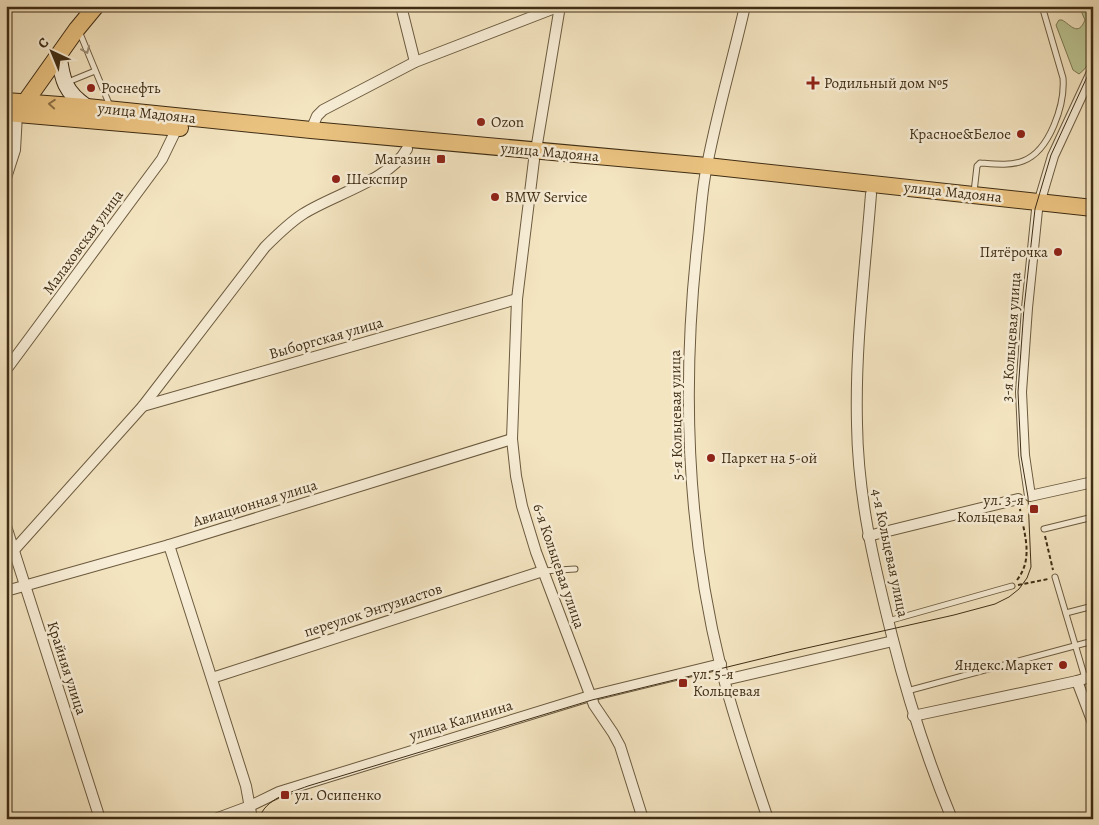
<svg xmlns="http://www.w3.org/2000/svg" width="1099" height="825" viewBox="0 0 1099 825" font-family="Alegreya,serif">
<rect width="100%" height="100%" fill="#f4e5c1"/>
<filter id="stains"><feTurbulence type="fractalNoise" baseFrequency=".004" numOctaves="4"/><feColorMatrix values="0 0 0 0 .2 0 0 0 0 .09 0 0 0 0 .02 0 0 0 .5 -.17"/></filter>
<radialGradient id="worn" r=".72"><stop offset=".6" stop-color="#630" stop-opacity="0"/><stop offset="1" stop-color="#630" stop-opacity=".3"/></radialGradient>
<!-- green -->
<path fill="#bbc593" stroke="#7d7954" d="M1079,6H1093C1093,28 1099,60 1079,74L1073,70L1056,25L1059,20H1062C1071,25 1078,37 1085,20Z"/>
<g fill="none" stroke-linecap="round" stroke-linejoin="round">
<defs>
<g id="lane">
<path d="M79,31L110,106"/>
<path d="M68,82L95,71"/>
<path d="M974,192L977,166L980,163C994,164 1010,166 1023,161C1050,151 1065,104 1063,78L1042,6"/>
<path d="M1044,529L1093,517"/>
<path d="M543,571L575,569"/>
<path d="M1055,577L1085,678"/>
<path d="M1066,613L1093,606"/>
<path d="M888,621L1012,586"/>
<path d="M907,691L1093,641"/>
</g>
<g id="street">
<path d="M401,6L415,62"/>
<path d="M745,6C732,63 715,119 705,176C701,199 700,223 697,247C682,386 687,531 721,668C734,719 751,769 768,819"/>
<path d="M1093,70L1053,156L1037,210L1027,308L1021,392L1024,455L1030,496L1093,482"/>
<path d="M311,130L317,116L323,110L415,62L560,6"/>
<path d="M536,150L560,6"/>
<path d="M534,160L517,299L512,439L516,476L522,506L536,552L594,705L613,733L620,746L643,819"/>
<path d="M6,178L15,150L17,114"/>
<path d="M871,194C865,270 855,347 857,424C858,498 874,564 892,636C908,699 927,759 952,819"/>
<path d="M6,370L162,159L177,128"/>
<path d="M143,406L517,299"/>
<path d="M6,526L100,819"/>
<path d="M868,536L1018,499"/>
<path d="M169,545L246,786L252,819"/>
<path d="M6,559L143,406L265,247C277,235 289,223 303,214C332,195 390,180 407,149"/>
<path d="M6,591L169,545L512,439"/>
<path d="M212,678L543,571"/>
<path d="M725,680L893,641"/>
<path d="M1077,681L1093,723"/>
<path d="M913,716L1077,681L1093,676"/>
<path d="M215,819L250,806L279,792L590,696L721,664"/>
</g>
<path id="secondary" d="M59,55C62,80 65,92 87,107"/>
<g id="primary">
<path d="M6,101L87,107L311,130L707,166L1093,208"/>
<path d="M21,108L77,29L96,6"/>
<path d="M6,113L180,128"/>
</g>
</defs>
<!-- lane casing -->
<use href="#lane" stroke="#6c5b3f" stroke-width="7"/>
<!-- street casing -->
<use href="#street" stroke="#6c5b3f" stroke-width="12"/>
<!-- secondary casing -->
<use href="#secondary" stroke="#3f2d14" stroke-width="17"/>
<!-- primary casing -->
<use href="#primary" stroke="#3f2d14" stroke-width="18"/>
<!-- path -->
<g stroke="#3f2d14" stroke-width="2" stroke-dasharray="4 2.5" stroke-linecap="butt">
<path d="M1045,536L1053,570"/>
<path d="M1017,580C1034,558 1024,534 1020,509"/>
<path d="M1018,585L1048,579"/>
</g>
<!-- lane -->
<use href="#lane" stroke="#f8eed7" stroke-width="5"/>
<!-- street -->
<use href="#street" stroke="#f8eed7" stroke-width="10"/>
<!-- secondary -->
<use href="#secondary" stroke="#f8eed7" stroke-width="15"/>
<!-- primary -->
<use href="#primary" stroke="#eac280" stroke-width="16"/>
<!-- tram -->
<path stroke="#3f2d14" stroke-width="1" d="M259,819C265,798 290,793 308,786L592,700L789,652L954,615L995,604L1009,597L1019,589L1027,578L1031,567L1028,497L1021,456L1018,392L1024,308L1035,209L1051,155L1093,64"/>
</g>
<!-- one-way arrows -->
<defs><path id="oneway-chevron" d="M-2-3.5L2.5 0L-2 3.5" fill="none" stroke-width="1.6" stroke-linecap="round" stroke-linejoin="round" transform="scale(1.25)"/></defs>
<use stroke="#9c8e76" href="#oneway-chevron" transform="translate(86 50) rotate(67)"/>
<use stroke="#8c7045" href="#oneway-chevron" transform="translate(52 104) rotate(-176)"/>
<!-- markers -->
<g fill="#8f2418" stroke="#f8eed7" stroke-width="2">
<path d="M810.5 75.5h5v5h5v5h-5v5h-5v-5h-5v-5h5z"/>
<circle cx="91" cy="88" r="5"/>
<circle cx="481" cy="122" r="5"/>
<circle cx="1021" cy="134" r="5"/>
<rect x="436" y="154" width="10" height="10" rx="2.5"/>
<circle cx="336" cy="179" r="5"/>
<circle cx="495" cy="197" r="5"/>
<circle cx="1058" cy="252" r="5"/>
<circle cx="711" cy="458" r="5"/>
<rect x="1029" y="504" width="10" height="10" rx="2.5"/>
<circle cx="1063" cy="665" r="5"/>
<rect x="678" y="678" width="10" height="10" rx="2.5"/>
<rect x="280" y="790" width="10" height="10" rx="2.5"/>
</g>
<g text-anchor="middle" dominant-baseline="central" stroke-width="5" stroke-linejoin="round" paint-order="stroke">
<!-- poi labels -->
<g font-size="15" fill="#3f2d14" stroke="#f8eed7" text-anchor="start">
<text x="824" y="83">Родильный дом №5</text>
<text x="101" y="88">Роснефть</text>
<text x="491" y="122">Ozon</text>
<text x="1011" y="134" text-anchor="end">Красное&amp;Белое</text>
<text x="431" y="159" text-anchor="end">Магазин</text>
<text x="346" y="179">Шекспир</text>
<text x="505" y="197">BMW Service</text>
<text x="1048" y="252" text-anchor="end">Пятёрочка</text>
<text x="721" y="458">Паркет на 5-ой</text>
<text x="1024" y="500" text-anchor="end">ул. 3-я<tspan x="1024" dy="17">Кольцевая</tspan></text>
<text x="1053" y="665" text-anchor="end">Яндекс.Маркет</text>
<text x="693" y="674">ул. 5-я<tspan x="693" dy="17">Кольцевая</tspan></text>
<text x="295" y="795">ул. Осипенко</text>
</g>
<!-- street labels -->
<g font-size="15" fill="#3f2d14" stroke="#f8eed7">
<text transform="translate(147 113) rotate(6)">улица Мадояна</text>
<text transform="translate(550 152) rotate(5)">улица Мадояна</text>
<text transform="translate(953 192) rotate(6)">улица Мадояна</text>
<text transform="translate(83 242) rotate(-54)">Малаховская улица</text>
<text transform="translate(1011 337) rotate(-86)">3-я Кольцевая улица</text>
<text transform="translate(326 338) rotate(-16)">Выборгская улица</text>
<text transform="translate(676 415) rotate(-91)">5-я Кольцевая улица</text>
<text transform="translate(255 503) rotate(-17)">Авиационная улица</text>
<text transform="translate(890 553) rotate(78)">4-я Кольцевая улица</text>
<text transform="translate(559 566) rotate(71)">6-я Кольцевая улица</text>
<text transform="translate(373 610) rotate(-18)">переулок Энтузиастов</text>
<text transform="translate(67 668) rotate(72)">Крайняя улица</text>
<text transform="translate(461 720) rotate(-17)">улица Калинина</text>
</g>
</g>
<!-- margin -->
<rect width="1099" height="825" fill="none" stroke="#f4e5c1" stroke-width="25"/>
<rect x="8" y="8" width="1084" height="810" fill="none" stroke="#3f2d14" stroke-width="2.5"/>
<rect x="12" y="12" width="1074" height="800" fill="none" stroke="#3f2d14"/>
<!-- north arrow -->
<g transform="translate(52 52) rotate(316)" stroke="#f8eed7" stroke-width="4" paint-order="stroke">
<path d="M0-4L9 19L0 12L-9 19Z" fill="#3f2d14"/>
<text y="-8" font-size="14" font-weight="bold" text-anchor="middle" fill="#3f2d14">С</text>
</g>
<rect width="100%" height="100%" filter="url(#stains)"/>
<rect width="100%" height="100%" fill="url(#worn)"/>
</svg>
